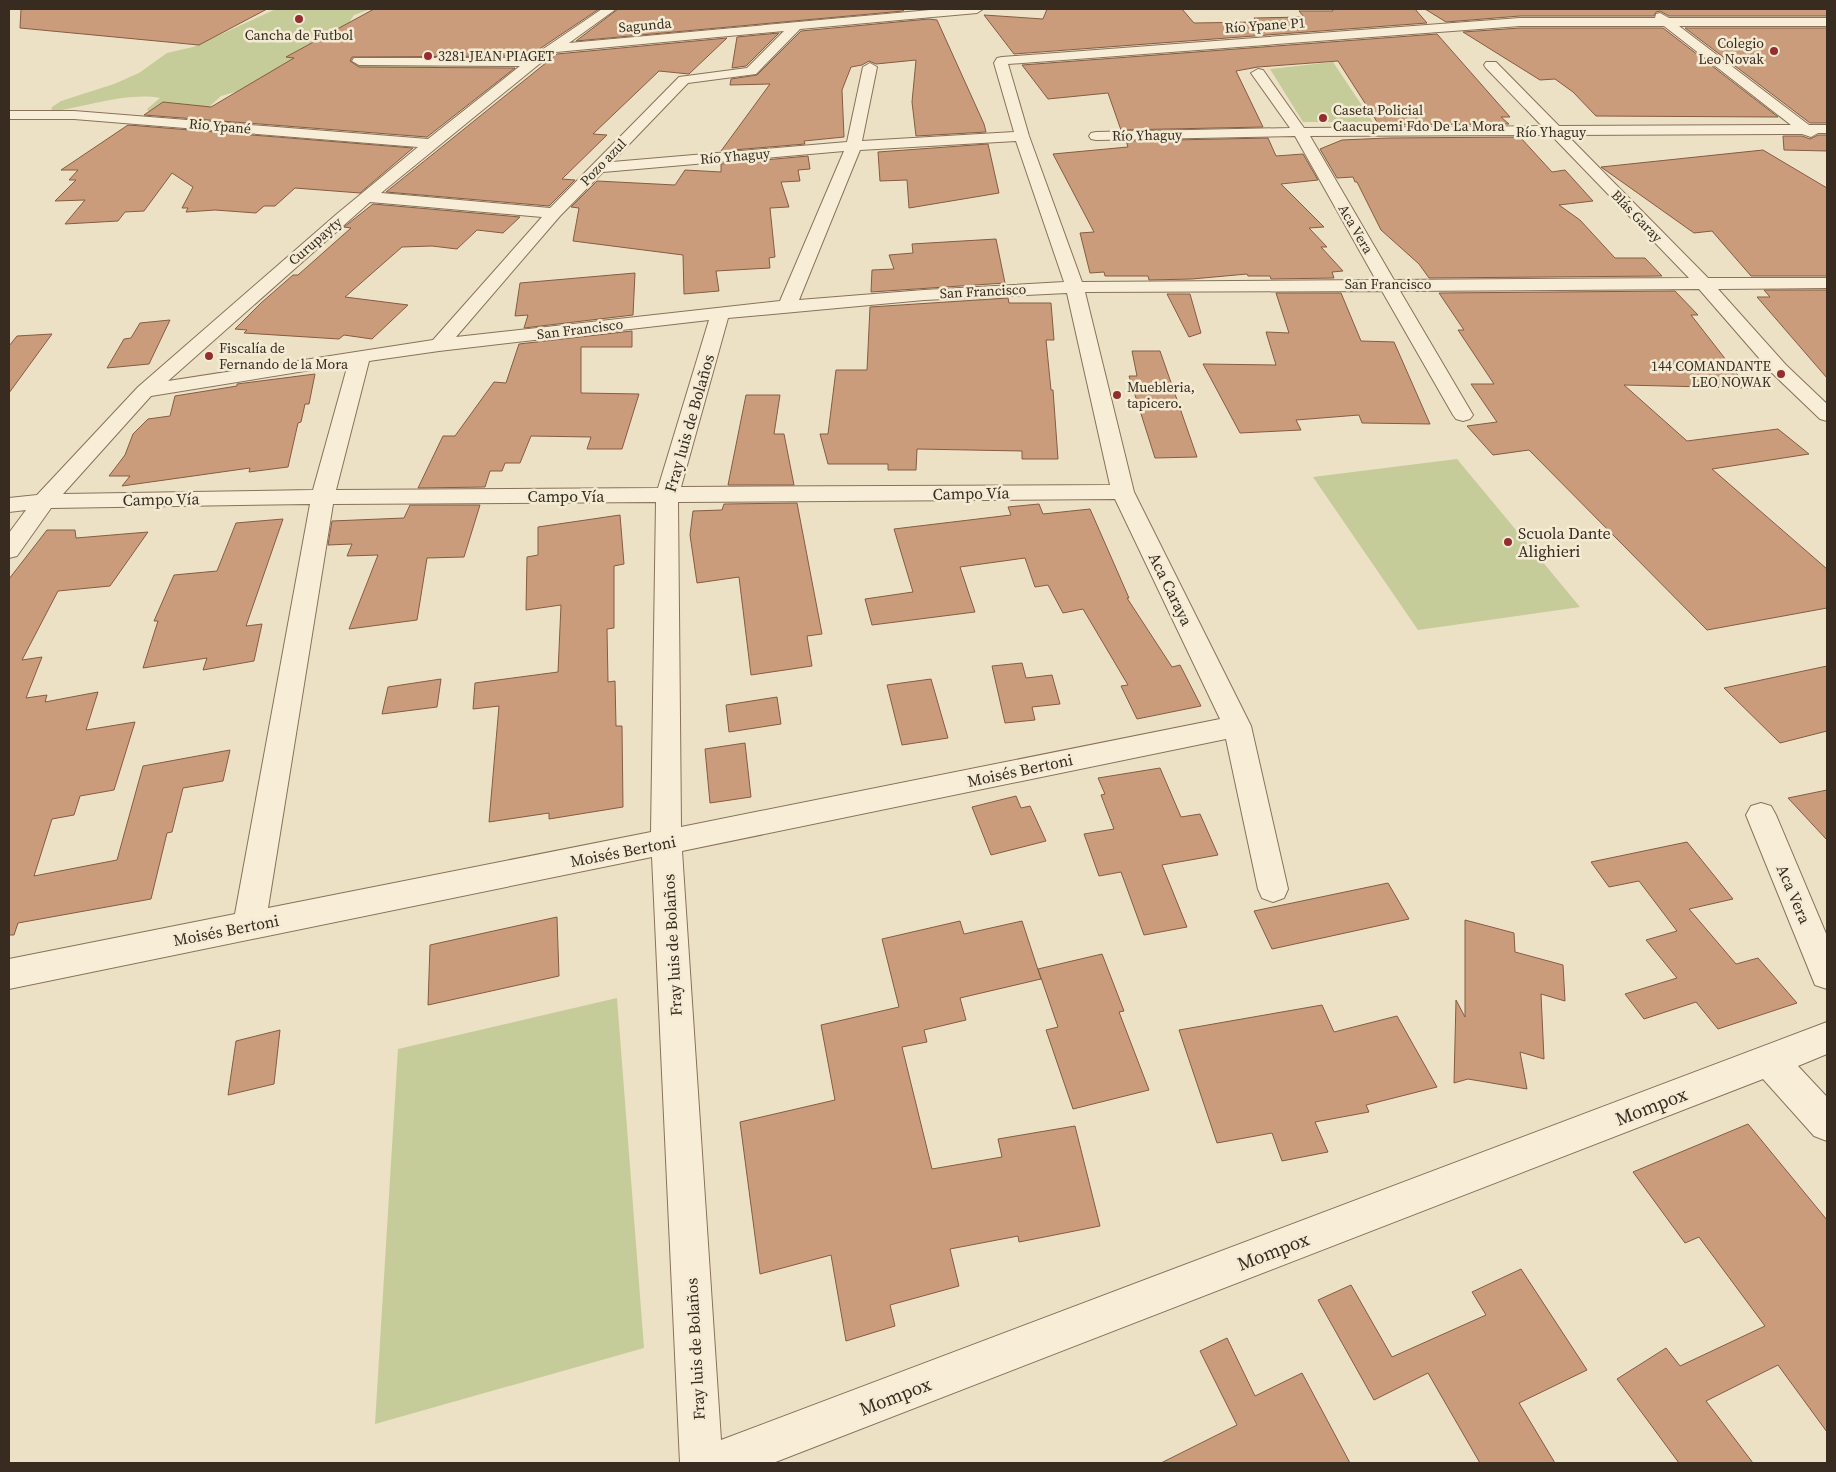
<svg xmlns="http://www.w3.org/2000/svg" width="1836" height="1472" viewBox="0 0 1836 1472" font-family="'Source Serif 4',serif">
<rect width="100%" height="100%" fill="#ede1c5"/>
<!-- green -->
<g fill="#c5cb99">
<path d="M276,9H371L354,15L345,29L313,42L289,57L312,63L408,12L419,9H531L537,11L406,53L402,58L405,62L445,64L420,72L407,71L406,67L392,68L240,102L235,92L221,96L210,106L195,110L194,105L183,110L150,114L147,109L160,98C128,92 84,107 51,112L52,107L61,101L114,84L139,73L167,53L193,47Z"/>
<path d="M1333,62L1373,122H1303L1270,69Z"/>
<path d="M1457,459L1580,607L1418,630L1313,477Z"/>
<path d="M617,998L644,1348L375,1424L398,1049Z"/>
</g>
<!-- building -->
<g fill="#ca9c7c" stroke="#855c42">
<path d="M21,9H267L199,45L20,28Z"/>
<path d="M374,9H599L529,56L352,57L350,61L359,67L515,68L427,137L144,115L163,102L211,107L294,58L286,57Z"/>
<path d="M618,9H905L903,11L576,41Z"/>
<path d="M1047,9H1182L1194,23L1257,22L1254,18L1304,17L1299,11H1333L1332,9H1415L1427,23L1014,54L984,15L1043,19Z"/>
<path d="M1425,9H1827V16H1669L1660,11L1656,12L1654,16H1520L1446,22Z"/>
<path d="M929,19L937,20L984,124L986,132L916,136L912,102L916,60L876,64L869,61L862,65L851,67L842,90L844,137L804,141L805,144L721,151L770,84L730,85L731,79L757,75L801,31Z"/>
<path d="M1520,28H1663L1778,117L1596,116L1573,92L1555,79L1540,80L1463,32Z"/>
<path d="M1685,28H1827V123H1810Z"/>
<path d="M779,33L746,66L732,68L737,37Z"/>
<path d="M1437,34L1510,117H1501L1509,124L1379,125L1338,61L1258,67L1236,71L1263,127L1121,130L1108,93L1048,99L1022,65Z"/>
<path d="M727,38L689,74L659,71L593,134L607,135L562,179L575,180L549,206L386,192L557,54Z"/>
<path d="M128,125L413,148L360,193L295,188L275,206H264L256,213L215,210L186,212L188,208H182L193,187L172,173L144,211L125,212L118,221L65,224L85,200L55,201L76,180H69L78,170H61Z"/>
<path d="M1818,135H1827V151L1784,150L1783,136H1802L1810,139Z"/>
<path d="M1520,137L1552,172L1565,170L1593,201L1559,205L1580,220L1615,258H1645L1662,276L1429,278L1419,264L1381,230L1357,182H1355L1353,177L1337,178L1320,149L1342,140L1387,138Z"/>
<path d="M1268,138L1276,156L1303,154L1318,180L1281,184L1324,227L1309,228L1327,247H1321L1343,271L1332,272L1334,278L1271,279L1270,276H1248L1247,274L1192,279L1149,280L1148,276H1105L1104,272L1090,273L1080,233L1094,232L1053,154L1128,147L1126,141Z"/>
<path d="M988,144L999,193L909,208L907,180L880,181L878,152Z"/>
<path d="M1763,150L1827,188V276H1751L1712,231L1694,233L1601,167Z"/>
<path d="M808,156L810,169L798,170L800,181L781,182L789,207L770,208L775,257L769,258L770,268L716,271L719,291L684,294L683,255L573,241L579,208L571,207L597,181L675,185L685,170L721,172V164Z"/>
<path d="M373,204L520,217L503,233L477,230L457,249L432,246L402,247L345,297L408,305L372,339L344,335L339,339L244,333L247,330L235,329L261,303L293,275H298L351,228L344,227Z"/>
<path d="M996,239L1005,283L871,292L872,270L894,269L889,255L913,253L912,244Z"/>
<path d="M635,273L633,315L524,328L528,315L515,316L520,283Z"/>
<path d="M1764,290H1827V378L1757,297H1770Z"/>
<path d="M1675,291L1698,315H1691L1748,388L1624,385L1687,441L1778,429L1809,454L1712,469L1827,569V608L1707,630L1529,450L1493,455L1467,426L1497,422L1471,384H1494L1458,330H1464L1439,293Z"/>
<path d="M1276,293H1341L1361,341L1394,342L1430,424L1362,423L1359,415L1296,420L1301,430L1240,433L1203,364L1276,365L1266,332L1289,333Z"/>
<path d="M1167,294H1190L1201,333L1189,337Z"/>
<path d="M1008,298L1009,303H1051L1054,340H1046L1051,390H1053L1058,459H1022V451L917,449L916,470H888V464H828L820,434H828L836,370H867L870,307Z"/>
<path d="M170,320L149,364L107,368L124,339L131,338L140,323Z"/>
<path d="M632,331V347H581V393L639,394L622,449H587L591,437L531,436L520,463H505L502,471H490L485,487L418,488L443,436H455L494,382L506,383L519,344Z"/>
<path d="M52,334L9,393V346L17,336Z"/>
<path d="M1132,351H1160L1197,457L1155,458L1129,376H1137Z"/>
<path d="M315,374L309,404H305L301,422L298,423L288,467L249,472L250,468L122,486L130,476H109L125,455L133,434L148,419L170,416L175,396L237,386V384Z"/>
<path d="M746,395H780L774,434H784L794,485H728Z"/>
<path d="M797,503L822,634L807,636L812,666L751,675L739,577L697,583L690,535L693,511L722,510L724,504Z"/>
<path d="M1039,504L1043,514L1090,509L1129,598H1127L1172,667L1180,665L1201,706L1137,719L1121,686L1128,685L1083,609L1063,613L1048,585L1035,587L1025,558L960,567L975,612L872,625L865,599L913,592L894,529L1011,515L1008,507Z"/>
<path d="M410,505H480L464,557L427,558L417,620L349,629L378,555L347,556L352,544L328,545L332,521L404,518Z"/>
<path d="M620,515L624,564L614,566V628L607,629L608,682L615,681L616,726H622L623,807L549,819V813L489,822L499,706L473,709L475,683L558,672L561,605L526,610L527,557L538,555V527Z"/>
<path d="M283,519L246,626L262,624L254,661L203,670L207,658L143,668L158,621H154L174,575L217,571L236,523Z"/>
<path d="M47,530H75L76,538L148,532L110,586L58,591L22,660L42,657L26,698L47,695L45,702L98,692L86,730L135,722L114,790L80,796L74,815L52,819L34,876L117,860L143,766L230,750L223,781L183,788L172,832L167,833L151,899L18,923L14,935H9V579Z"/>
<path d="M1022,663L1026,678L1052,675L1060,704L1032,707L1035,720L1005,723L992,666Z"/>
<path d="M1827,666V731L1780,743L1724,688Z"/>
<path d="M441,679L437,707L382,714L388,687Z"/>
<path d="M931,679L948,738L902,745L887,685Z"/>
<path d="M777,697L781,724L729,732L726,705Z"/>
<path d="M745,743L751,797L710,803L705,749Z"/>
<path d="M1160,768L1181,817L1200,814L1218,855L1162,865L1187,927L1144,935L1121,872L1099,876L1084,834L1114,829L1101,795L1105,794L1098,778Z"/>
<path d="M1827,790V840L1788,798Z"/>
<path d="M1016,796L1021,808L1030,806L1046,841L991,855L972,807Z"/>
<path d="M1687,842L1733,899L1689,909L1736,964L1758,958L1797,1003L1718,1029L1696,1002L1644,1019L1625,994L1677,978L1646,940L1677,931L1639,881L1609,887L1591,862Z"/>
<path d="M1388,883L1409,919L1272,949L1254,911Z"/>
<path d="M557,917L559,976L428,1005L430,945Z"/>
<path d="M1465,920L1514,933L1515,952L1563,965L1565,1001L1541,994L1544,1059L1520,1052L1527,1089L1468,1079L1454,1083L1456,1000L1465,1017Z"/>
<path d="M960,921L964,934L1022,921L1041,979L960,998L966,1020L924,1030L927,1042L902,1047L932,1169L1002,1157L998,1139L1075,1126L1100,1226L1019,1242L1018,1236L950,1249L959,1286L890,1305L895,1326L846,1341L831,1255L760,1274L740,1122L835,1100L821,1025L899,1007L882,939Z"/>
<path d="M1102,954L1124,1011L1119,1012L1149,1090L1073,1109L1046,1030L1058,1027L1038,969Z"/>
<path d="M1322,1005L1334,1032L1397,1016L1437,1087L1366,1105L1369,1112L1315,1122L1328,1152L1282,1161L1272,1133L1217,1143L1179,1030Z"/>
<path d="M280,1030L274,1084L228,1095L236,1041Z"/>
<path d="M1748,1124L1827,1220V1432L1778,1365L1706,1401L1753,1463H1679L1617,1379L1666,1348L1680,1366L1765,1326L1699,1237L1685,1243L1633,1172Z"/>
<path d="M1521,1269L1587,1370L1519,1403L1555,1463H1480L1428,1373L1374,1400L1318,1300L1351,1285L1392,1357L1486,1315L1472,1292Z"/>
<path d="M1227,1338L1255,1396L1302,1373L1350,1463H1161L1237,1425L1200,1351Z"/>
</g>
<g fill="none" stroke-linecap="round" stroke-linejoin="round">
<defs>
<g id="minor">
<path d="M602,9H616L569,43L941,9H983L977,13L800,29L756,74L688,83L612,162L847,142L863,67L870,63L877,67L862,141L1014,132L994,63L997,58L1002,57L1520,18H1655L1656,14L1660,13L1669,18H1827V26H1679L1809,125H1827V133H1818L1811,137L1802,134L1567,135L1708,278H1827V288L1718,289L1786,365L1827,404V421L1820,419L1772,373L1699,289L1400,291L1473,415L1470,419L1463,421L1456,419L1453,415L1382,291L1085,292L1134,492L1251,726L1288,889L1284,898L1273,902L1262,898L1258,889L1226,739L682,851L721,1440L1827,1022V1054L1798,1066L1827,1097V1141L1814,1136L1763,1079L773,1463H680L652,857L9,989V959L235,914L310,504L51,508L17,556L9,558V533L26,510L9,512V498L37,495L138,387L338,213L418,147L74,119H9V111H74L428,139L520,66L359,65L352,61L354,58H530ZM1520,26H1664L1791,125L1559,126L1496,62H1486L1484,65L1486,68L1542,126L1304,128L1263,70L1258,69L1251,73L1290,128L1096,132L1091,133L1089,136L1091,139L1096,140L1295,136L1376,280L1082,282L1029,136L1008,64ZM784,31L747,68L679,77L550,208L381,193L538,65L556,52ZM1551,135L1689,278L1394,280L1310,136ZM1016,141L1064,282L924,290L799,300L860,150ZM844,151L780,301L456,337L560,216L603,172ZM370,202L542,217L433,340L168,381ZM1067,293L1110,485L681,487L728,318L924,300ZM709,320L658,488L336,490L369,361L439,351ZM348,364L313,490L63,494L151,396ZM1115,499L1220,719L681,827L678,502ZM656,502L651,832L268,908L333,504Z"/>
<path d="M1761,803L1771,806L1776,815L1827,936V989L1815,985L1746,815L1751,806Z"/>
</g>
</defs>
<!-- minor casing -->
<use href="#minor" stroke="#87725b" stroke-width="2"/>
<!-- minor -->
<use href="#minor" fill="#f8eed8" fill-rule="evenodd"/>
</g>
<!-- markers -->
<g fill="#942d2e" stroke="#f4ebd4" stroke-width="2">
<circle cx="299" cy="19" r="5"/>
<circle cx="1774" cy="51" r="5"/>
<circle cx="428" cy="56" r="5"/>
<circle cx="1323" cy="118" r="5"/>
<circle cx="209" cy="356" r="5"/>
<circle cx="1781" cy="374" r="5"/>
<circle cx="1117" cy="395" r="5"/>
<circle cx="1508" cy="542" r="5"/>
</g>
<g text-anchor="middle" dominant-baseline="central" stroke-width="5" stroke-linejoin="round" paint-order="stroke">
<!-- far-street labels -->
<g font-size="14" fill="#382b1f" stroke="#f4ebd4">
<text transform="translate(645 25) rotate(-5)">Sagunda</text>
<text transform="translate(1265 25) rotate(-4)">Río Ypane P1</text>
<text transform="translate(220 126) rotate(5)">Rio Ypané</text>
<text x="1551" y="132">Río Yhaguy</text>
<text transform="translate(1147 135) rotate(-1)">Río Yhaguy</text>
<text transform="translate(735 156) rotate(-5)">Río Yhaguy</text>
<text transform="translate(603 162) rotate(-46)">Pozo azul</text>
<text transform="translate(1637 216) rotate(46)">Blás Garay</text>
<text transform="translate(1356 229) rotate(60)">Aca Vera</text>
<text transform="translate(315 241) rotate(-41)">Curupayty</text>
<text x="1388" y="284">San Francisco</text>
<text transform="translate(983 291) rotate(-3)">San Francisco</text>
<text transform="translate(580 329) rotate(-7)">San Francisco</text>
</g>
<!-- far-poi labels -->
<g font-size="14" fill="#382b1f" stroke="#f4ebd4" text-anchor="start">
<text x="299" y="35" text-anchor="middle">Cancha de Futbol</text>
<text x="1764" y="43" text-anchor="end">Colegio<tspan x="1764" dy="16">Leo Novak</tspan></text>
<text x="438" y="56">3281 JEAN PIAGET</text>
<text x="1333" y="110">Caseta Policial<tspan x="1333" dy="16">Caacupemi Fdo De La Mora</tspan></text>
<text x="219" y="348">Fiscalía de<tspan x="219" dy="16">Fernando de la Mora</tspan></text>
<text x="1771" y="366" text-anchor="end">144 COMANDANTE<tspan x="1771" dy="16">LEO NOWAK</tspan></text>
<text x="1127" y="387">Muebleria,<tspan x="1127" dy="16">tapicero.</tspan></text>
</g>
<!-- street labels -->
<g font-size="16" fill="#382b1f" stroke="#f4ebd4">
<text transform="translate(689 423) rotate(-74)">Fray luis de Bolaños</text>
<text transform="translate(971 493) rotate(-1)">Campo Vía</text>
<text x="566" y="496">Campo Vía</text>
<text transform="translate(161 499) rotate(-1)">Campo Vía</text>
<text transform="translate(1171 589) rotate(64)">Aca Caraya</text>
<text transform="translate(1020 770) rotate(-12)">Moisés Bertoni</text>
<text transform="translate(623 851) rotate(-11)">Moisés Bertoni</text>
<text transform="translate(1794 894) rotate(67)">Aca Vera</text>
<text transform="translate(226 930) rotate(-11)">Moisés Bertoni</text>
<text transform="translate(672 945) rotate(-93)">Fray luis de Bolaños</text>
<text transform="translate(695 1349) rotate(-93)">Fray luis de Bolaños</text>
</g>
<!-- poi labels -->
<g font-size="16" fill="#382b1f" stroke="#f4ebd4" text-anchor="start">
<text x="1518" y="533">Scuola Dante<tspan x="1518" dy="18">Alighieri</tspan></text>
</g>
<!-- near-street labels -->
<g font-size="19" fill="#382b1f" stroke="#f4ebd4">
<text transform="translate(1651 1106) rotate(-21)">Mompox</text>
<text transform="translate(1273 1251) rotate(-21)">Mompox</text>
<text transform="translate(895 1396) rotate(-21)">Mompox</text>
</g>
</g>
<!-- border -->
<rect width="1836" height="1472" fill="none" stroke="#382b1f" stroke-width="20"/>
</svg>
